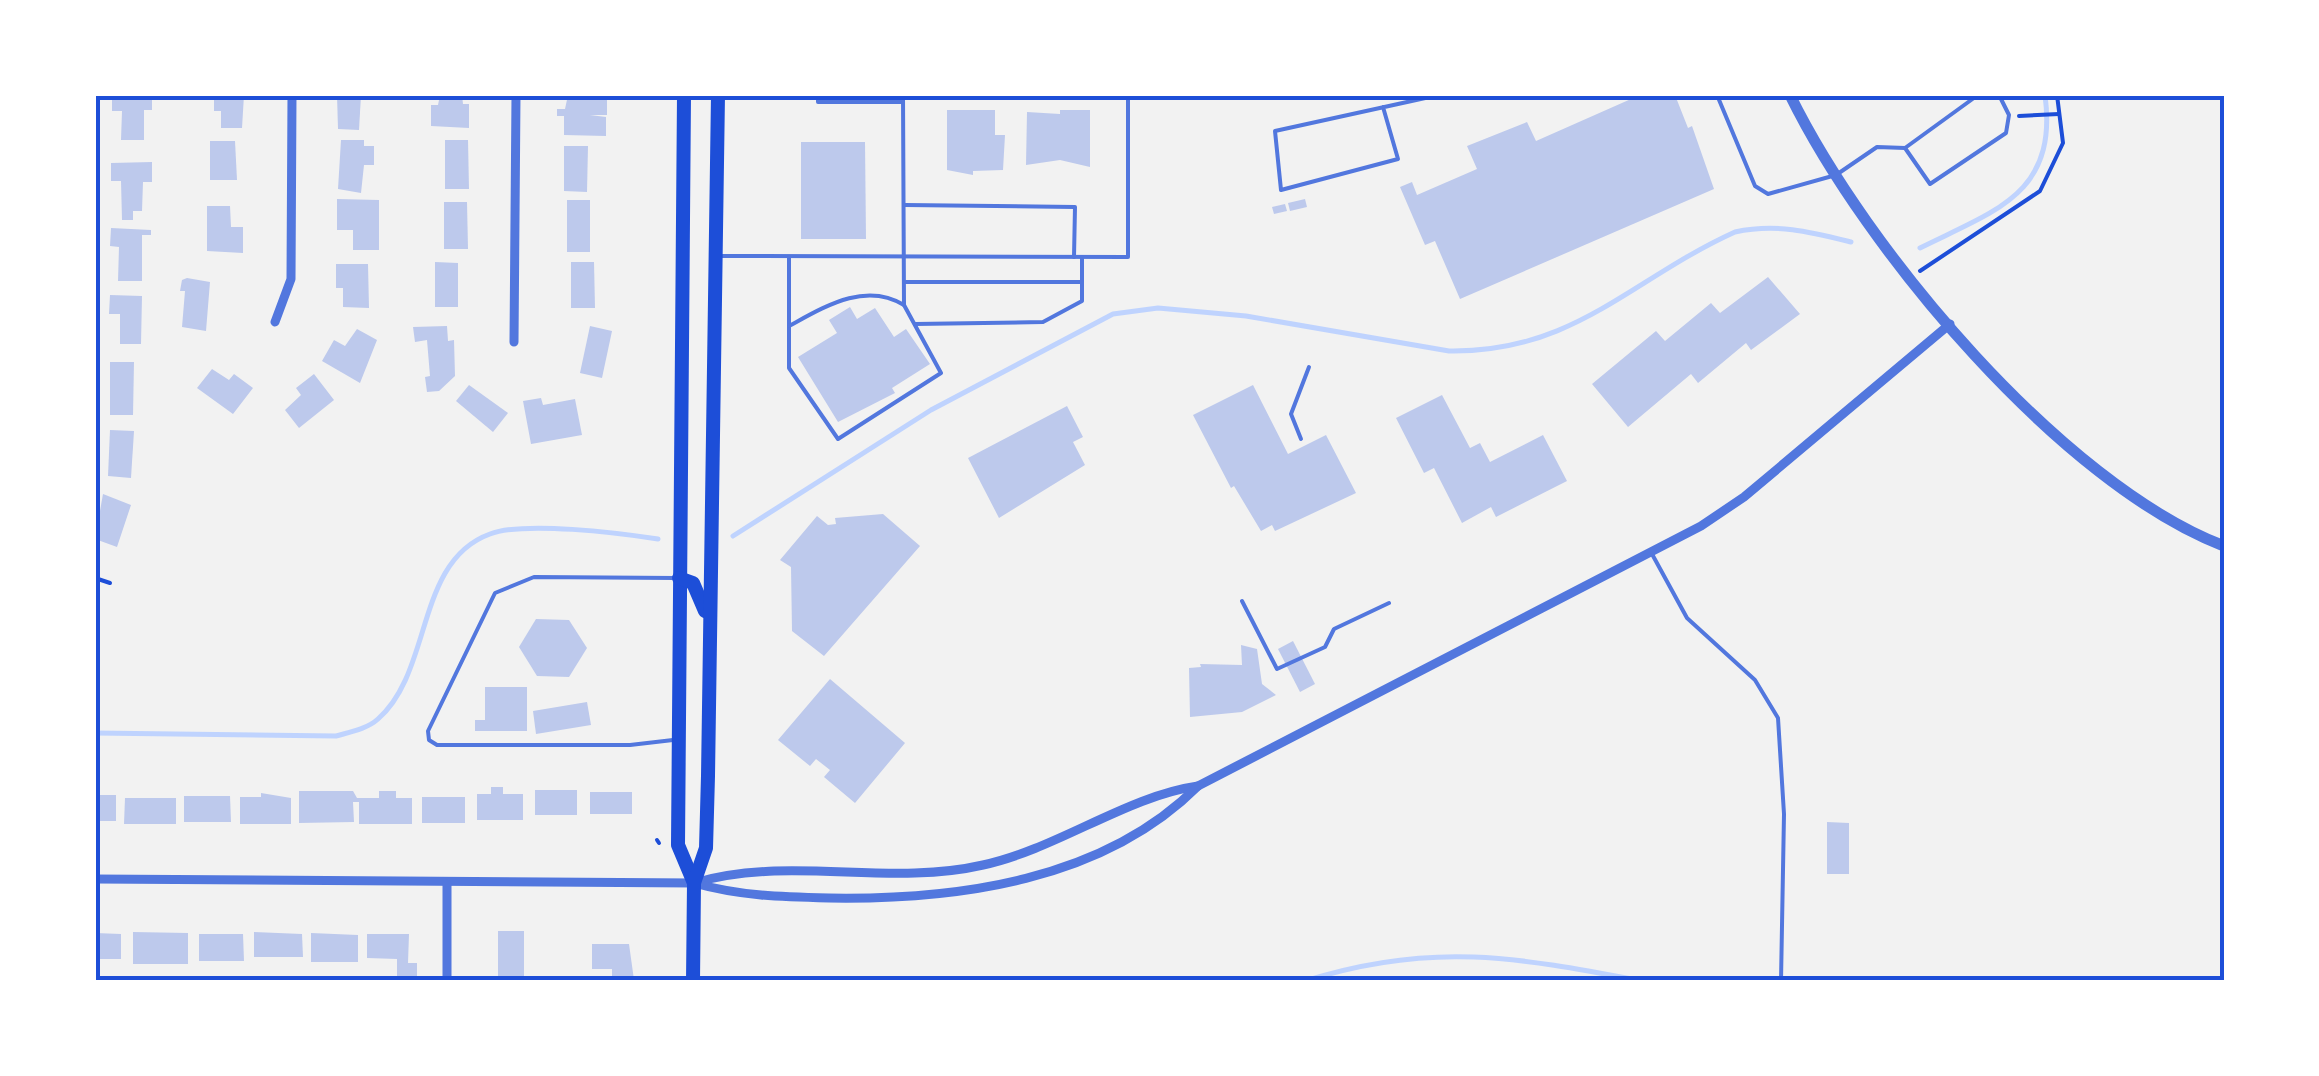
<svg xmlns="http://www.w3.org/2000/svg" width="2319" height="1076" viewBox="0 0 2319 1076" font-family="'Sofia Sans Condensed',sans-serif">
<rect width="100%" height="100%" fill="#f2f2f2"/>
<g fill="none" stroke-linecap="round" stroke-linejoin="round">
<!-- stream -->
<g stroke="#bfd3fe" stroke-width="5">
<path d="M1920,248C1996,210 2058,194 2045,95"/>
<path d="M733,536L931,410L1113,314L1158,308L1246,316L1449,351C1574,353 1631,279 1735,232C1777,223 1811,232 1851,242"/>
<path d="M95,733L336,736C350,732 367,729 378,719C433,671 415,561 490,534C524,521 619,533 658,539"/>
<path d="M1305,981C1431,941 1516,957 1642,981"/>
</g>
</g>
<!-- building -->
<g fill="#bdc9ec">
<path d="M112,95L152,96V110H144V140H121L122,111H112Z"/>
<path d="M214,95H244L242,128H221V111H214Z"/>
<path d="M337,95H361L359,130L338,129Z"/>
<path d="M440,95H462L463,104H469V128L431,126V105H438Z"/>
<path d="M568,95L607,97V115H590L606,117V136L564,135V116H557V109H565Z"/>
<path d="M1640,95H1675L1688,128L1692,126L1714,189L1460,299L1435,241L1425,245L1400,187L1412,182L1417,195L1477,169L1467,146L1527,122L1536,141Z"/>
<path d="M947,110H995V135H1005L1003,170L973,171V175L947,170Z"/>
<path d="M1060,110H1090V167L1060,160L1026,165L1027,112L1060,114Z"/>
<path d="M341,140H364V146H374V165H364L361,193L338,189Z"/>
<path d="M445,140H468L469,189H445Z"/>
<path d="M210,141H235L237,180H210Z"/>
<path d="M801,142H865L866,239H801Z"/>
<path d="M564,146H588L587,192L564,191Z"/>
<path d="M152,162V182H143L142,211H133V220H122L121,181H111V163Z"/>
<path d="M337,199L379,200V250H353V230H337Z"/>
<path d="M1305,199L1307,207L1290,211L1288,203Z"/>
<rect x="567" y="200" width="23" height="52"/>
<path d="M444,202H467L468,249H444Z"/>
<path d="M1285,204L1287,211L1274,214L1272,207Z"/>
<path d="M207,206H230L231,227H243V253L207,251Z"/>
<path d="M111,228L151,230V235H142V281H118L119,247L110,246Z"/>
<path d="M435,262L458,263V307H435Z"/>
<path d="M571,262H594L595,308H571Z"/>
<path d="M336,264H368L369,308L343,307V288H336Z"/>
<path d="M1768,277L1800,314L1751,350L1746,343L1698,383L1691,374L1628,427L1592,384L1656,331L1665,341L1711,303L1720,313Z"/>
<path d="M187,278L210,282L206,331L182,327L185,291H180L182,280Z"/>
<path d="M110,295L142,296L141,344H120V314H109Z"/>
<path d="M850,307L857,319L875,308L894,337L906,329L930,364L892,388L895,393L838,422L798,357L837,333L829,320Z"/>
<path d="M447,326L448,341L454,340L455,376L439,391L427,392L425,377L430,376L427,340L415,342L413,327Z"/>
<path d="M590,326L612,331L602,378L580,373Z"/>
<path d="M357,329L377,340L360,383L322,361L334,340L345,346Z"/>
<path d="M110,362H134L133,415H110Z"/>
<path d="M212,369L229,380L234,374L253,388L233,414L197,388Z"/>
<path d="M314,374L334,400L299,428L285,410L301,395L296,388Z"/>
<path d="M469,385L508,413L493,432L456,401Z"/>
<path d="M1253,385L1288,454L1326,435L1356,493L1275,531L1272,525L1261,531L1234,486L1231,488L1193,415Z"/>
<path d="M1442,395L1470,448L1480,443L1490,462L1543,435L1567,481L1496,517L1491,507L1462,523L1434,468L1424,473L1396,418Z"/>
<path d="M541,398L543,405L575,399L582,435L531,444L523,401Z"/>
<path d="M1067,406L1083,437L1073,442L1085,465L999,518L968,458Z"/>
<path d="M110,430L134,431L131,478L108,476Z"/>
<path d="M103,494L131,505L117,547L95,539Z"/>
<path d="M883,514L920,546L824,656L792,631L791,567L780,560L817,516L828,525L836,524L835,518Z"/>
<path d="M536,619L569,620L587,648L569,677L537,676L519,647Z"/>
<path d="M1293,641L1315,684L1300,692L1278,649Z"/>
<path d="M1241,645L1257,649L1262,684L1276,695L1242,712L1190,717L1189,668L1201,667L1200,664L1242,665Z"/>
<path d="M830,679L905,743L855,803L824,777L830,770L816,759L810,766L778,740Z"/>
<path d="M485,687H527V731H475V720H485Z"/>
<path d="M587,702L591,725L536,734L533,711Z"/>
<path d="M491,787H503V794H523V820H477V794H491Z"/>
<rect x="535" y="790" width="42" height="25"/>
<path d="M299,791H353L357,798H379V791H396V798H412V824H359V802H353L354,822L299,823Z"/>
<rect x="590" y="792" width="42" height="22"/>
<path d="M261,793L291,798V824H240V797H261Z"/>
<rect x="95" y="795" width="21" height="26"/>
<path d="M184,796H230L231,822H184Z"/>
<rect x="422" y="797" width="43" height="26"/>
<path d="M125,798H176V824H124Z"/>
<path d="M1827,822L1849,823V874H1827Z"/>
<rect x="498" y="931" width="26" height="50"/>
<path d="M133,932L188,933V964H133Z"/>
<path d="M254,932L302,934L303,957H254Z"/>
<path d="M95,933L121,934V959H95Z"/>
<path d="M311,933L358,935V962H311Z"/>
<path d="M199,934H243L244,961H199Z"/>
<path d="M367,934H409L408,963H417V981H397V959L367,958Z"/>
<path d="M592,944H629L634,980H612V969H592Z"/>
</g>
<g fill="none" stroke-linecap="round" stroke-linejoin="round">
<!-- path -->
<g stroke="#1d4ed8" stroke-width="4">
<path d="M2019,116L2059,114"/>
<path d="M1920,271L2040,191L2063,143L2057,95"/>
<path d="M95,578L110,583"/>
<path d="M657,840L659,843"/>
</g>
<!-- service -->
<g stroke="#5277de" stroke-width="4">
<path d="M818,95V102H903"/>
<path d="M1717,95L1755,186L1768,194L1836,175L1877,147L1905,148L1978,95"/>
<path d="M1383,107L1398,159L1281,190L1275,131L1439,95"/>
<path d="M1905,148L1930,184L2006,133L2009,115L1999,95"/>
<path d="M905,205L1075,207L1074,257"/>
<path d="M718,256L1128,257V95"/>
<path d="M789,257V368L838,439L941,373L904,305L903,95"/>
<path d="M1082,257V282"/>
<path d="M904,282H1082V301L1043,322L915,324"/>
<path d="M789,326C824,307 865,281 904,305"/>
<path d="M1301,439L1291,414L1309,367"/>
<path d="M1652,554L1687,618L1755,680L1778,718L1784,814L1781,981"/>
<path d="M1242,601L1277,669L1325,647L1334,629L1389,603"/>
<path d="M673,740L630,745H437L429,740L428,731L495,593L534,577L675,578"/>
</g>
<!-- minor -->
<g stroke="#5277de" stroke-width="9">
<path d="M275,322L291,279L292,95"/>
<path d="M514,342L516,95"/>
<path d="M95,879L694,883C788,855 888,887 983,865C1057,849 1127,796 1198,786"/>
<path d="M694,883C740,896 782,897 829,898C957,900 1103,881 1198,786L1701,526L1744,497L1950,324"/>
<path d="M447,981V884"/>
</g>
<!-- tertiary -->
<path stroke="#5277de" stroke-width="11" d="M1790,95C1866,250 2062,484 2224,546"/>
<!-- primary -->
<g stroke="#1d4ed8" stroke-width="14">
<path d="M684,95L678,845L694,883"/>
<path d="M679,578L693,583L705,611"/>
<path d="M693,981L694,883L706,848L708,776L718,95"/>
</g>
</g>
<!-- border -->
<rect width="2319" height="1076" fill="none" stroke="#ffffff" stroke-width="195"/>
<rect x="98" y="98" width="2124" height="880" fill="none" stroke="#1d4ed8" stroke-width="4"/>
</svg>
